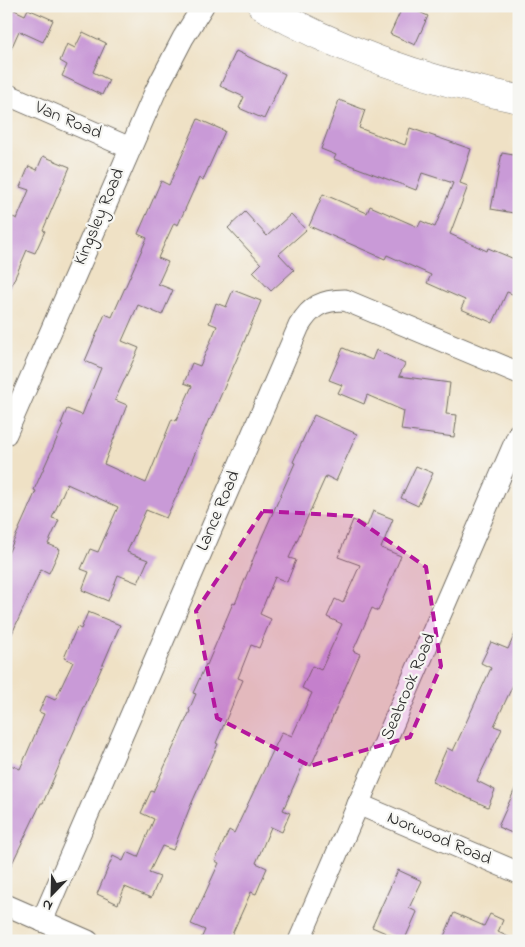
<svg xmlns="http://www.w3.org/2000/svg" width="525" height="947" viewBox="0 0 525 947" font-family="'Indie Flower',sans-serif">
<rect width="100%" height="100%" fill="#f6f6f2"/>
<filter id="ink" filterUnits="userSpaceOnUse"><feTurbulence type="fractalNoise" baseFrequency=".02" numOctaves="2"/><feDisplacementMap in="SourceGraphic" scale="10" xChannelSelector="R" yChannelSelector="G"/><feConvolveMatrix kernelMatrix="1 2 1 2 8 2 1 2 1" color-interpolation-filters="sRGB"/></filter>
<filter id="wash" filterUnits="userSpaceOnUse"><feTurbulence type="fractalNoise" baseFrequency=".0096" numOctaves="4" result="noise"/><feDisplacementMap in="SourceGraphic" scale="20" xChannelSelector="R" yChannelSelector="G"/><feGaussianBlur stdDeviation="1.12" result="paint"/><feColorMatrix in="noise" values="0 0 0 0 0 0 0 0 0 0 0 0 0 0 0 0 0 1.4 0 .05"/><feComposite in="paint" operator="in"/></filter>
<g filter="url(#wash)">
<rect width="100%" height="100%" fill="#efe1c5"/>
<g id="blocks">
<!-- building -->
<g fill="#c99ad7">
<path d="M6,6L25,15L28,9L53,20L43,42L19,31L6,60Z"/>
<path d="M403,6H406L428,16L415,45L390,34Z"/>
<path d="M83,32L106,43L93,72L109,80L102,95L62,76L67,65L60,61L67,44L75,48Z"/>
<path d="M236,51L285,74L264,119L239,108L244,97L220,86Z"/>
<path d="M339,100L365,110L359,128L405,145L410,128L471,149L460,183L468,186L450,234L487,251L488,248L519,261V286L515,295L507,292L493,323L461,309L465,300L427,283L431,275L387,255L385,259L309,226L323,194L367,213L370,206L418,227L421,221L435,227L453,183L422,173L416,190L334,159L336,155L321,149Z"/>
<path d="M198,119L225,131L203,180L199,178L178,225L174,223L158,258L168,262L158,284L173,290L162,315L138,305L122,341L139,348L115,400L127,405L104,464L146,483L172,419L176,421L192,386L184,383L192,363L200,366L217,326L209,323L216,303L226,307L233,290L261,301L239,354L210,420L209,419L184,480L166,518L146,510L127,552L148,560L138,583L118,575L108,601L82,590L89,572L81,569L90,549L98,552L118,507L67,484L52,518L59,520L48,544L60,549L49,573L41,569L6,647V558L36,491L34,490L63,425L61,424L67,409L82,415L101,368L85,361L105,314L112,317L147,238L138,234L161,181L169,185Z"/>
<path d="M502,153L519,156V214L491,209Z"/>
<path d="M43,156L70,167L43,230L45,231L35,253L27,250L6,298V231L13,217L17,219L29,190L20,187L29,166L37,170Z"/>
<path d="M245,212L267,236L291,214L306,230L279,254L294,270L271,291L253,272L261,264L228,228Z"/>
<path d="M343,348L372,360L376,350L405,364L399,376L450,383L446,414L457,415L454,437L401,430L404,411L367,395L364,404L338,393L342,385L329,380Z"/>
<path d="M314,415L357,434L336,481L326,476L289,558L296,560L287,582L275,577L260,614L271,619L259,648L251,645L238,678L243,680L216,743L218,744L190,807L173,850L162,846L149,873L160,877L151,898L125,887L118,904L97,894L113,856L123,861L127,852L138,857L154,819L141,813L151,791L153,792L190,711L189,710L196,694L193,693L206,664L207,665L233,603L235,604L262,537L295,463L293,462Z"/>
<path d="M416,466L433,473L418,506L401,498Z"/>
<path d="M373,511L393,519L381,548L401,556L378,611L372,608L353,651L360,654L311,766L304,763L283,810L290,813L282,832L271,827L256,863L267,868L256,894L251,892L229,941H200L205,930L191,924L219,863L215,861L229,830L234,833L282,732L292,736L312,693L302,688L312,666L321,670L342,624L327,617L335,599L343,603L360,565L338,557L353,520L367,526Z"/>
<path d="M88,612L120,625L43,803H41L6,876V763L20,769L44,714L39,712L46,696L55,700L73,662L64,658L77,627L81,629Z"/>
<path d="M519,625V672L494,726L502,729L477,781L495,790L488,807L432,782L447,748L453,751L491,668L481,663L491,642L508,649Z"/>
<path d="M519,780V836L498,827Z"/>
<path d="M398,870L422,881L409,908L417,912L404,941L372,927Z"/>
<path d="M454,913L484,926L490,914L503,920L498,932L517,941H442Z"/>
</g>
</g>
</g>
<g filter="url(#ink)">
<use href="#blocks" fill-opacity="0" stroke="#706b61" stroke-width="1"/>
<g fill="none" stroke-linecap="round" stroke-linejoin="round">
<defs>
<g id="street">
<path d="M6,94L130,148"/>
<path d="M6,434L156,90L183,38L203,6"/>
<path d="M358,804L519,873"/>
<path d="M6,905L88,941"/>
<path d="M42,921L299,326C311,306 322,300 345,300L519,373"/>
<path d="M299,941L519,433"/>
</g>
<path id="secondary" d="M262,6C342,52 429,81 519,99"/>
</defs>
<!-- street casing -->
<use href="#street" stroke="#706b61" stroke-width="23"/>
<!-- secondary casing -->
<use href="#secondary" stroke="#706b61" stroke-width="29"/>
<!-- street -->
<use href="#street" stroke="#fff" stroke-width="21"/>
<!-- secondary -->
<use href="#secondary" stroke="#fff" stroke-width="28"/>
</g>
</g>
<!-- marked area -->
<path fill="#b5179e" fill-opacity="0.2" stroke="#b5179e" stroke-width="4" stroke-dasharray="10 6" stroke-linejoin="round" d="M263,511L352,516L426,567L441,666L410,737L310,766L217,718L196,611Z"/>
<g text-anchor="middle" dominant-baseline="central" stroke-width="4.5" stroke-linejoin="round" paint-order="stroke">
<!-- street labels -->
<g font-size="18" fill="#2b2b2b" stroke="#f6f6f2">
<text transform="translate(68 121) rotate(23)">Van Road</text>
<text transform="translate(100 217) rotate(-67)">Kingsley Road</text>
<text transform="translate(219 511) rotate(-67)">Lance Road</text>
<text transform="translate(409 687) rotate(-67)">Seabrook Road</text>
<text transform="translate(439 839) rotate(23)">Norwood Road</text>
</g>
</g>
<!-- margin -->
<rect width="525" height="947" fill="none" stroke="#f6f6f2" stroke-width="25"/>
<!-- north arrow -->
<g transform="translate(52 894) rotate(203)" stroke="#f6f6f2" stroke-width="4" paint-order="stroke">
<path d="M0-4L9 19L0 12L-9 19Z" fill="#2b2b2b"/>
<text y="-8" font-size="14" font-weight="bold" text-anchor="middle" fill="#2b2b2b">N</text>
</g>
</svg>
